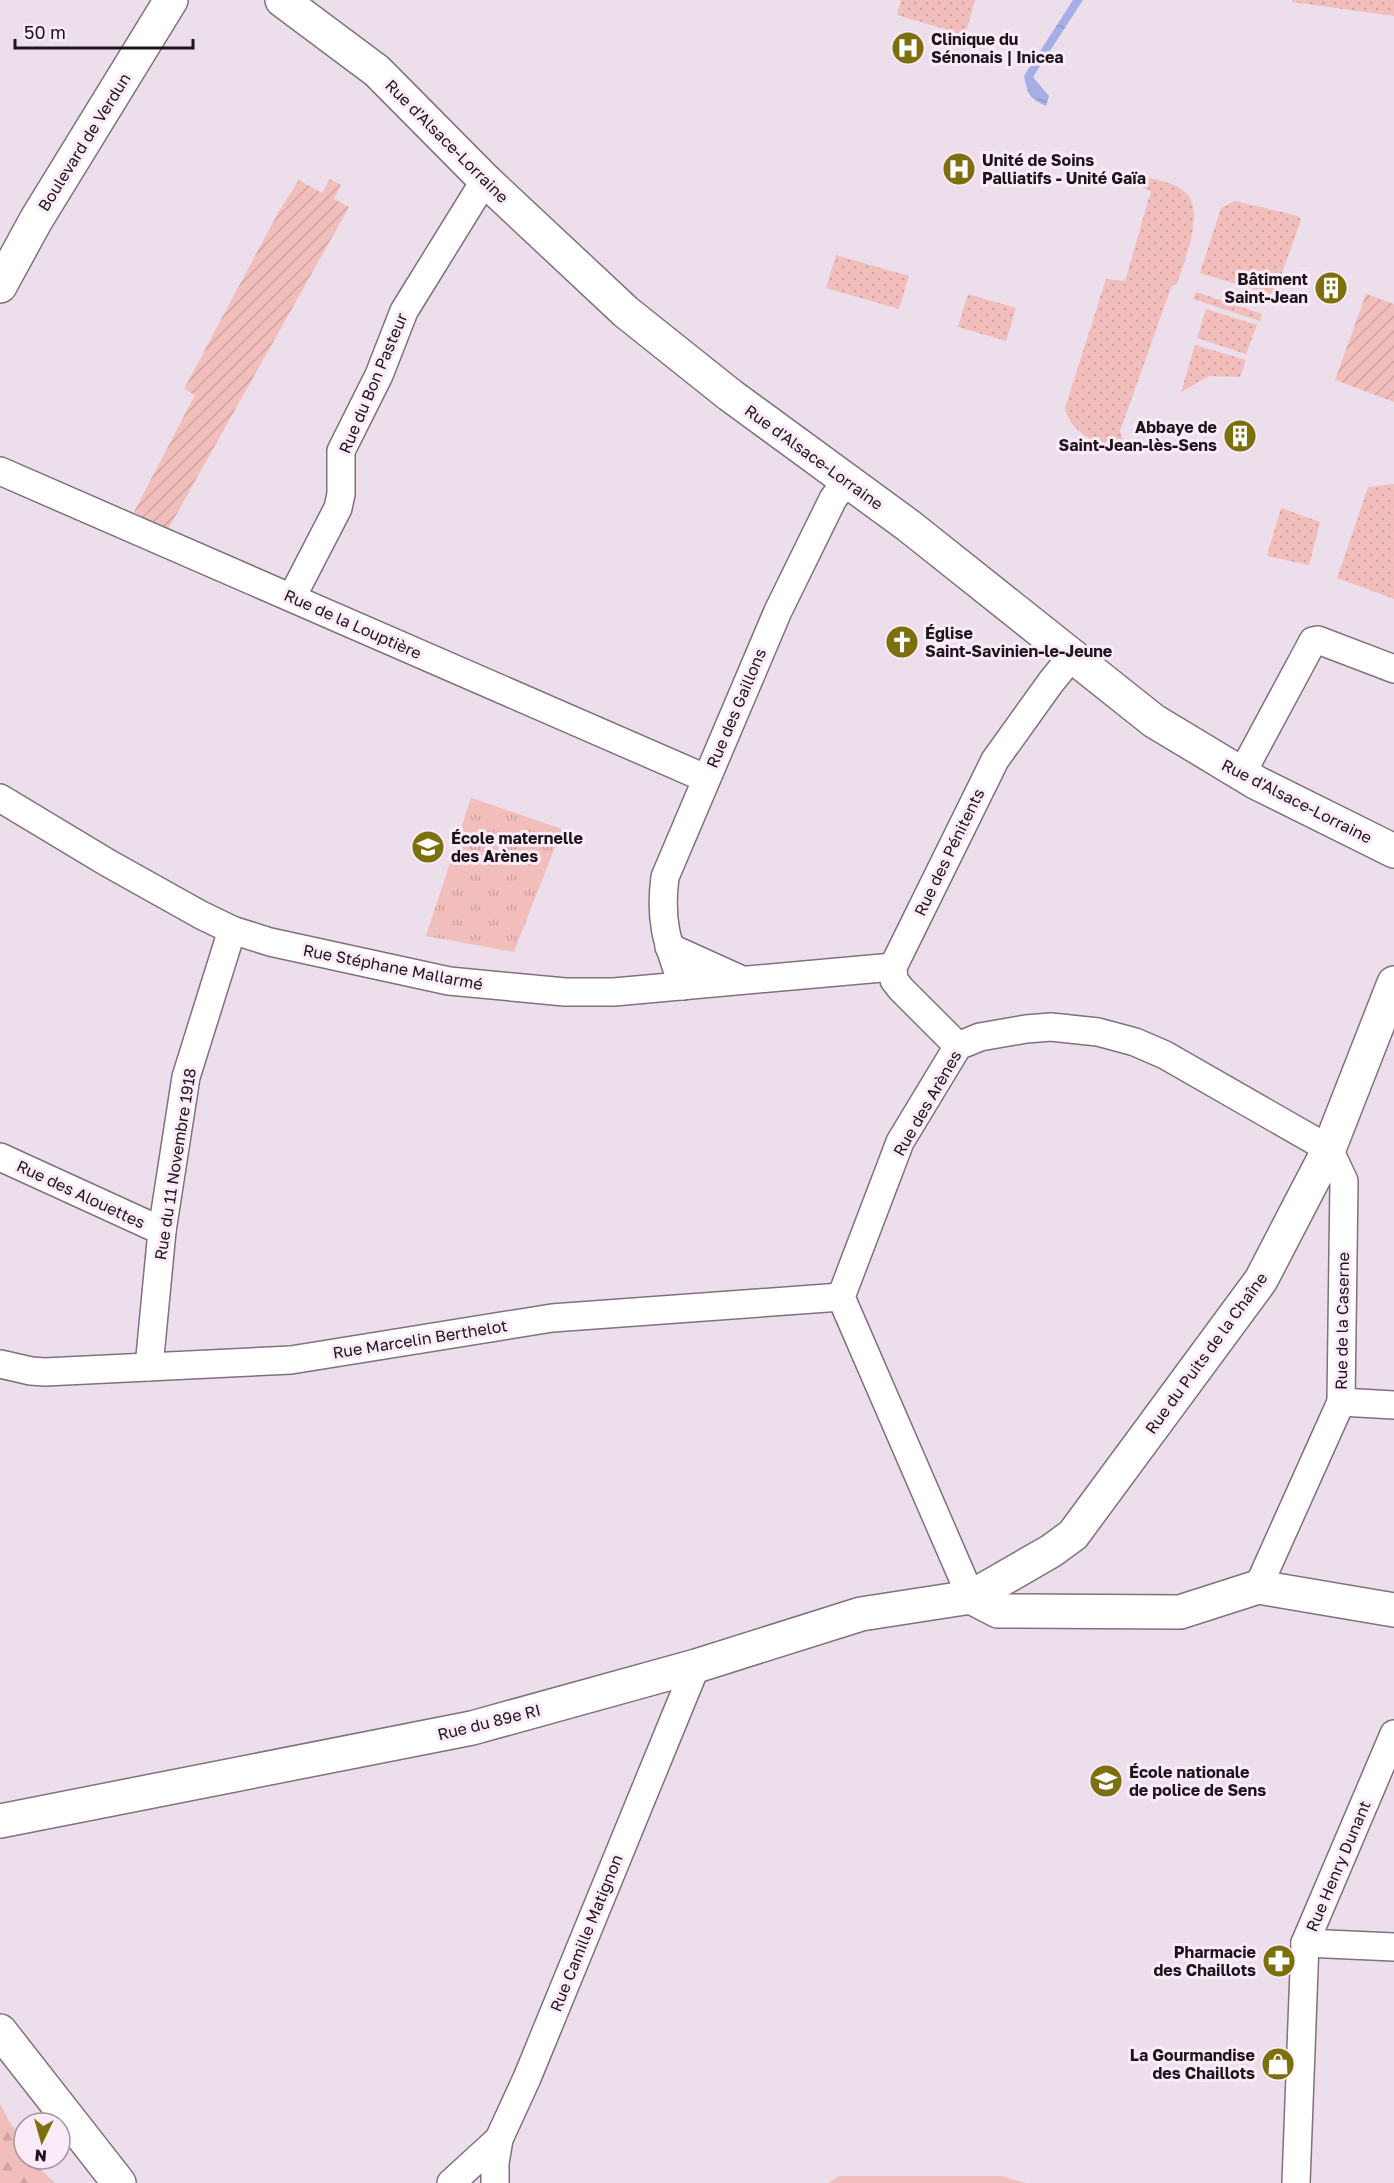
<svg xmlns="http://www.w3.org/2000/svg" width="1394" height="2183" viewBox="0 0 1394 2183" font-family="'Golos Text',sans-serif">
<defs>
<pattern id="grass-dots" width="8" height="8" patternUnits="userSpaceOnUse" patternTransform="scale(1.5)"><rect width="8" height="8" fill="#f1bebb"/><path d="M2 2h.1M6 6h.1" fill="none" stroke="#cea3a0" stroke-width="1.8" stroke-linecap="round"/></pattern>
<pattern id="forest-firs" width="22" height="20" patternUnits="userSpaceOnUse" patternTransform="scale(1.5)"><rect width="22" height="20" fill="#f1bebb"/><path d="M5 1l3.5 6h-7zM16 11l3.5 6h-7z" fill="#cea3a0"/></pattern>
<pattern id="park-tufts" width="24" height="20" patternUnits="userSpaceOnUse" patternTransform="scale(1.5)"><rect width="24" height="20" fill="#f1bebb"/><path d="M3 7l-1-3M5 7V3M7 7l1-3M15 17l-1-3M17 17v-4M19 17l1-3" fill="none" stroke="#cea3a0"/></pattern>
<pattern id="garden-furrows" width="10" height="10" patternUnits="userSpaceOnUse" patternTransform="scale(1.5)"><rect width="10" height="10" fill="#f1bebb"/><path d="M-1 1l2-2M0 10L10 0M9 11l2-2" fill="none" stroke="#cea3a0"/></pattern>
<pattern id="water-ripples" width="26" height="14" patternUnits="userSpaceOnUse" patternTransform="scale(1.5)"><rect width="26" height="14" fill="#a5afe5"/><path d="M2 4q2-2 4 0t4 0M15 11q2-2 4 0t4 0" fill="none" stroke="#8d96c4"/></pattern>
</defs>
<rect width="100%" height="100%" fill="#eddeec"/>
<!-- grass -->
<g fill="url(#grass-dots)">
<path d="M901,0H975L965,35L897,15Z"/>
<path d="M1292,0H1394V16L1292,2Z"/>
<path d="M1137,175C1152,179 1175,182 1186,193C1205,212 1184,262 1177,284L1172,285L1120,431L1123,440L1111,451C1091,439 1070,431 1065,408L1106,279L1125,281L1151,191L1135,184Z"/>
<path d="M1235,201L1298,216L1301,220L1276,290L1270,294L1200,273L1221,208Z"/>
<path d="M836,255L909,276L899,309L826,288Z"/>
<path d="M1196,292L1262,314L1260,321L1193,299Z"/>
<path d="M968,294L1016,308L1006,341L958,327Z"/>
<path d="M1206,309L1257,325L1246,354L1197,338Z"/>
<path d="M1195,345L1246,360L1240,377L1209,376L1181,392Z"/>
<path d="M1394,484V599L1337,578L1368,487Z"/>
<path d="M1281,508L1320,522L1309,565L1267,556Z"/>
</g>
<!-- forest -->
<path fill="url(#forest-firs)" d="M0,2104L12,2126L24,2135V2159H36L38,2167L55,2183H0Z"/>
<!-- park -->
<path fill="url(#park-tufts)" d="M471,798L562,829L514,952L426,936Z"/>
<!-- garden -->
<g fill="url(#garden-furrows)">
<path d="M330,179L341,185L334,199L349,207L167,531L134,512L195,395L184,389L279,211L299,180L322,193Z"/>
<path d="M1366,294L1394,304V402L1335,380Z"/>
</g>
<!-- pitch -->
<path fill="#f1bebb" d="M840,2176H1001L1026,2183H828Z"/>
<!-- water -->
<path fill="url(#water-ripples)" d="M1073,0H1083L1033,77L1049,96L1046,106C1028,97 1028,95 1024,76Z"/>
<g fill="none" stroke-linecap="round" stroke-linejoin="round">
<defs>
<g id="minor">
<path d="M0,471L705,778"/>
<path d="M292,597L338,508L341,494V451L379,375L404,311L485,180"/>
<path d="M1241,775L1313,641L1318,640L1394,669"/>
<path d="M0,798L108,863L201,915L232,930L270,942L449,981L565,992H614L893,967"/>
<path d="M669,947L742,980"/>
<path d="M683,986C668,944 659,923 665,877L778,611L833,499L847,480"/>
<path d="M958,1046L901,989L894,980L893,967L995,760L1051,682L1072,656"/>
<path d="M0,1157L162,1231"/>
<path d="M0,1364L31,1371L45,1372L291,1360L552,1318L841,1297"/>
<path d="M149,1367L162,1231L186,1077L232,930"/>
<path d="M1341,1402L1394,1405"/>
<path d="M971,1597L841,1297L900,1142L958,1046L980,1037L1026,1029L1051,1027L1098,1032L1135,1042L1165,1055L1329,1149L1344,1181L1341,1402L1258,1587"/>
<path d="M1305,1943L1394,1947"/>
<path d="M451,2183L499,2139L527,2078L696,1666"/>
<path d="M495,2183V2163L499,2139"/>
<path d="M1296,2183L1305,1943L1394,1734"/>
</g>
<g id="tertiary">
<path d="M282,0L377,71L485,180L626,312L730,395L909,526L1154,721L1257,783L1394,851"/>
<path d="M971,1597L998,1611L1180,1612L1258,1587L1394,1610"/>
<path d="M0,1821L472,1728L696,1666L861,1614L971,1597L1051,1551L1073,1535L1261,1280L1329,1149L1394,983"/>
</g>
<g id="primary">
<path d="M0,286L36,220L171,0"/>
<path d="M0,2031L119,2183"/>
</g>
</defs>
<!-- minor casing -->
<use href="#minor" stroke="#7f717e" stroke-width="30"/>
<!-- tertiary casing -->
<use href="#tertiary" stroke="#7f717e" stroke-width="36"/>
<!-- primary casing -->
<use href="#primary" stroke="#7f717e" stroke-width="36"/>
<!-- minor -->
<use href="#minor" stroke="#fff" stroke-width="27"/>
<!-- tertiary -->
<use href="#tertiary" stroke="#fff" stroke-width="33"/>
<!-- primary -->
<use href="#primary" stroke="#fff" stroke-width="33"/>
</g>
<!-- icons -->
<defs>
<symbol id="hospital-disc" viewBox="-11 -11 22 22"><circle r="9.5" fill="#7c6f0d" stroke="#fbebf9"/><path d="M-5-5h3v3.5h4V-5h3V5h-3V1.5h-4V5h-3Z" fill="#fff"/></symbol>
<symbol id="building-disc" viewBox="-11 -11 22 22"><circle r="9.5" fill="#7c6f0d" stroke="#fbebf9"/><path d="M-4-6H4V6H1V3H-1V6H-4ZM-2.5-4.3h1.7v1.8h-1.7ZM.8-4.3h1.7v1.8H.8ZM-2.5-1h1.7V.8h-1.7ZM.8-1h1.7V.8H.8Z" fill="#fff"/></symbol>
<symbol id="church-disc" viewBox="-11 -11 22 22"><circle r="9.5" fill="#7c6f0d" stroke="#fbebf9"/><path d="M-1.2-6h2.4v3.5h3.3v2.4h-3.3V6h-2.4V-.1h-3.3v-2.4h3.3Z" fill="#fff"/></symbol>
<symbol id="school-disc" viewBox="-11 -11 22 22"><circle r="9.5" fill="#7c6f0d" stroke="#fbebf9"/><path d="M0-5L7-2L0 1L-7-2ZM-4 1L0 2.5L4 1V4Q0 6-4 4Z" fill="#fff"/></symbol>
<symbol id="university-disc" viewBox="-11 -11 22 22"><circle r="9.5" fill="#7c6f0d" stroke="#fbebf9"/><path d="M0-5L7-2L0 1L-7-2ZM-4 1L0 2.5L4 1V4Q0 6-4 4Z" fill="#fff"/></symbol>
<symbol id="pharmacy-disc" viewBox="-11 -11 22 22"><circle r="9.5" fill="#7c6f0d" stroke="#fbebf9"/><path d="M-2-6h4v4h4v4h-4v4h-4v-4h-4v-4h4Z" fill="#fff"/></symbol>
<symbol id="shop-disc" viewBox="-11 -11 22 22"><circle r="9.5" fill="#7c6f0d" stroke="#fbebf9"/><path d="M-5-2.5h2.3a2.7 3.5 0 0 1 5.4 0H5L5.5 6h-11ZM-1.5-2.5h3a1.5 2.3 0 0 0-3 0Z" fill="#fff"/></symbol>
</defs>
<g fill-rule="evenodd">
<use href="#hospital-disc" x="889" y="29" width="38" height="38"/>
<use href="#hospital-disc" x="940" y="150" width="38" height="38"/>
<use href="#building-disc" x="1312" y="269" width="38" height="38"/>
<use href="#building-disc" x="1221" y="417" width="38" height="38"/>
<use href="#church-disc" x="883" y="623" width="38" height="38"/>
<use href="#school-disc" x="409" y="828" width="38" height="38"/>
<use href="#university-disc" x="1087" y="1762" width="38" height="38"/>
<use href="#pharmacy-disc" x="1260" y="1942" width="38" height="38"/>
<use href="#shop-disc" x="1259" y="2045" width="38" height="38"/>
</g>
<g text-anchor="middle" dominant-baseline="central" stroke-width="6" stroke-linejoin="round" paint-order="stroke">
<!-- poi labels -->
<g font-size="16" font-weight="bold" fill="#1c161b" stroke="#fbebf9" text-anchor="start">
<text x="931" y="39">Clinique du<tspan x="931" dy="18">Sénonais | Inicea</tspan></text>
<text x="982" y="160">Unité de Soins<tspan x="982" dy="18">Palliatifs - Unité Gaïa</tspan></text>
<text x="1308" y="279" text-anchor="end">Bâtiment<tspan x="1308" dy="18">Saint-Jean</tspan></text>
<text x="1217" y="427" text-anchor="end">Abbaye de<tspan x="1217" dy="18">Saint-Jean-lès-Sens</tspan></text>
<text x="925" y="633">Église<tspan x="925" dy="18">Saint-Savinien-le-Jeune</tspan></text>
<text x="451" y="838">École maternelle<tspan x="451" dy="18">des Arènes</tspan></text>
<text x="1129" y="1772">École nationale<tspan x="1129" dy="18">de police de Sens</tspan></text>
<text x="1256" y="1952" text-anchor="end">Pharmacie<tspan x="1256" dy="18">des Chaillots</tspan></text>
<text x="1255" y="2055" text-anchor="end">La Gourmandise<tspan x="1255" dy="18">des Chaillots</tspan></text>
</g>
<!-- street labels -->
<g font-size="16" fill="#1c161b" stroke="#fbebf9">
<text transform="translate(447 141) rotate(45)">Rue d'Alsace-Lorraine</text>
<text transform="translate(84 142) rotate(-58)">Boulevard de Verdun</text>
<text transform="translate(373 383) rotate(-67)">Rue du Bon Pasteur</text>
<text transform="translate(814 457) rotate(36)">Rue d'Alsace-Lorraine</text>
<text transform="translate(353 624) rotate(24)">Rue de la Louptière</text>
<text transform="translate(736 708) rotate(-67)">Rue des Gaillons</text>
<text transform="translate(1297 801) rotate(27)">Rue d'Alsace-Lorraine</text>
<text transform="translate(949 852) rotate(-64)">Rue des Pénitents</text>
<text transform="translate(393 967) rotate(11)">Rue Stéphane Mallarmé</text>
<text transform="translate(927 1103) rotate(-60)">Rue des Arènes</text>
<text transform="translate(175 1164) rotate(-81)">Rue du 11 Novembre 1918</text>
<text transform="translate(81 1194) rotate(25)">Rue des Alouettes</text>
<text transform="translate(1342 1321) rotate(-89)">Rue de la Caserne</text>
<text transform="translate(420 1339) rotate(-9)">Rue Marcelin Berthelot</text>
<text transform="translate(1206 1353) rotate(-54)">Rue du Puits de la Chaîne</text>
<text transform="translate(489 1722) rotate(-14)">Rue du 89e RI</text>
<text transform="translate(1338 1866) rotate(-67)">Rue Henry Dunant</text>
<text transform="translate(586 1933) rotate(-68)">Rue Camille Matignon</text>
</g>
</g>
<!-- north arrow -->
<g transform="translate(42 2141) rotate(185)"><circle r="28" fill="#fbebf9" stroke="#a296a0" stroke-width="1.5"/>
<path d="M0-4.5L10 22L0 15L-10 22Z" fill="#7c6f0d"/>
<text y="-9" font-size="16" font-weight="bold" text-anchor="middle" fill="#1c161b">N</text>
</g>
<!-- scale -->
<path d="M15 39v9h178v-9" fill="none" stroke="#1c161b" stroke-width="3"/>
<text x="24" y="39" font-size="18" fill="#1c161b" stroke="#fbebf9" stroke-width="4.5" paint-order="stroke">50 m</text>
</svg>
